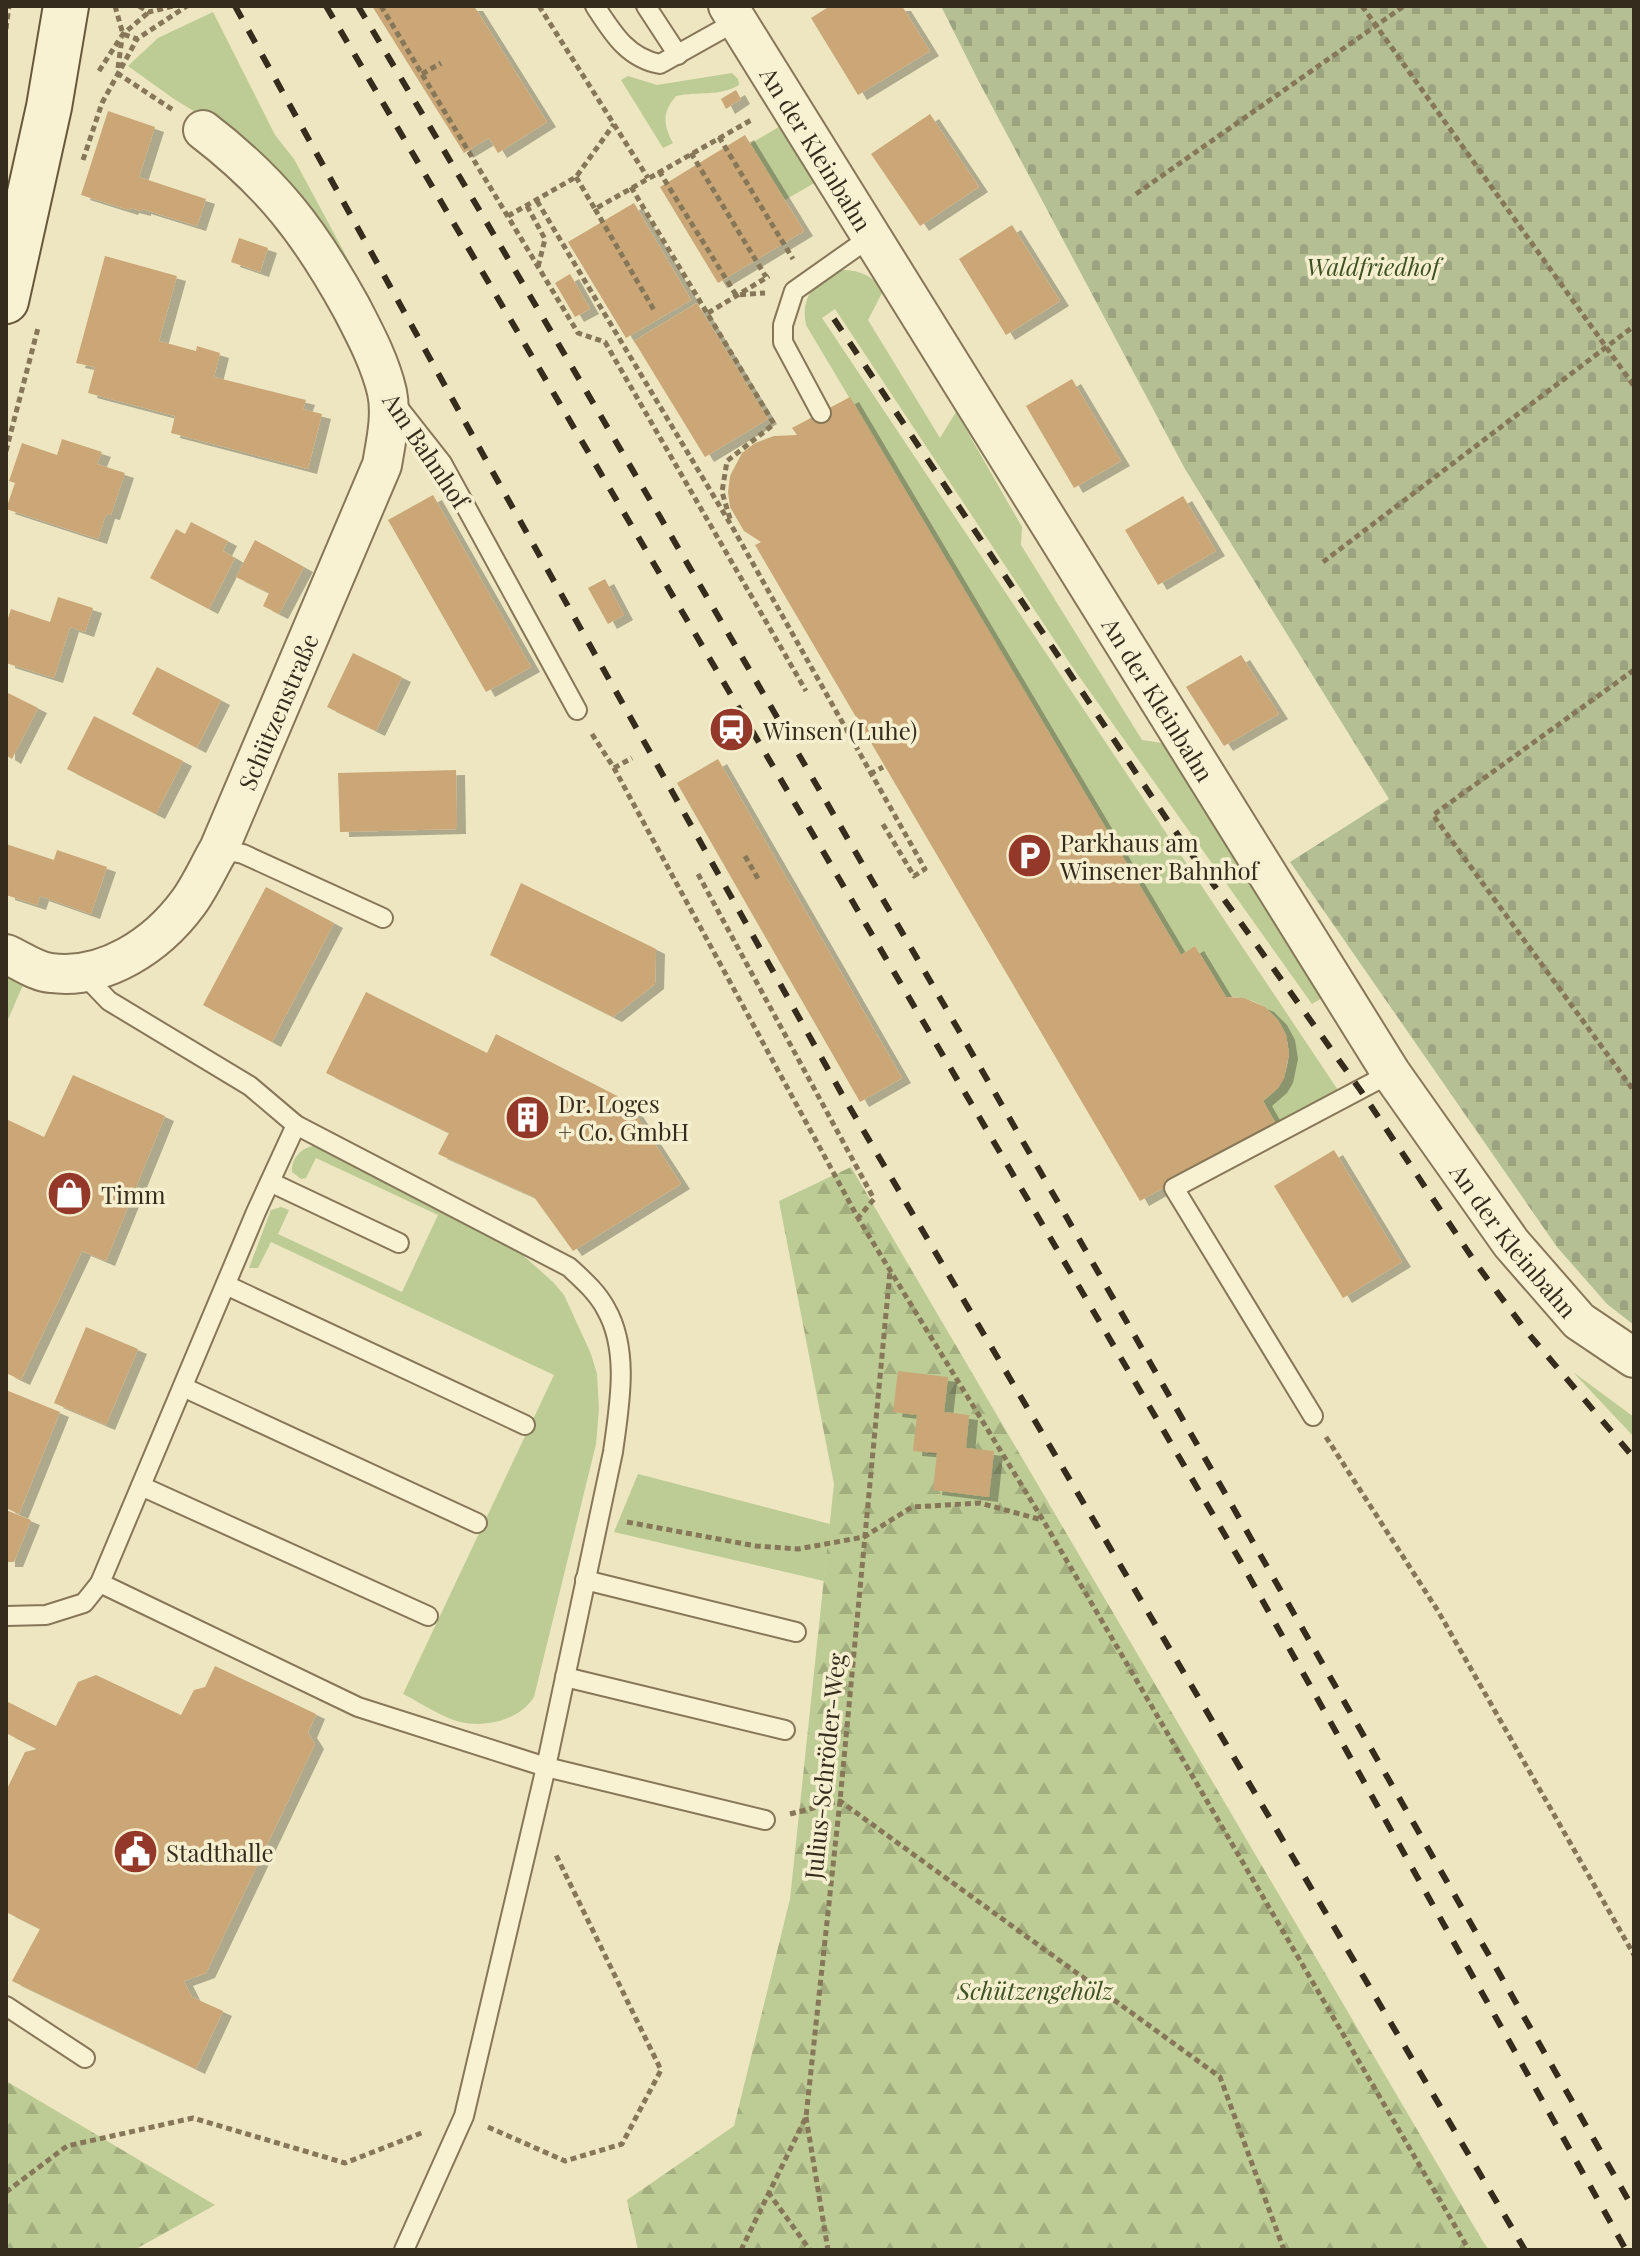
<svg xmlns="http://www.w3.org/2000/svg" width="1640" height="2256" viewBox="0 0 1640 2256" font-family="'Playfair Display',serif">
<defs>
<pattern id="forest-firs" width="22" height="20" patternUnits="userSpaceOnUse" patternTransform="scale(2)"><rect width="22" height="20" fill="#bdcb94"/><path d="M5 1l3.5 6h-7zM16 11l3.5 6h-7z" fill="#a3ae7f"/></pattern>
<pattern id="cemetery-stones" width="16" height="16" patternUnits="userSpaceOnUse" patternTransform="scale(2)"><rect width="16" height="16" fill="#b4bf94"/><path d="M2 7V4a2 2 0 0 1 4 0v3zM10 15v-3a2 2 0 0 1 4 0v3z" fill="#9ba47f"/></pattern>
<filter id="shadow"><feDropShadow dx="9" dy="5" stdDeviation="0" flood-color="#0004"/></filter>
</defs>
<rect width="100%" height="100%" fill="#ede6c0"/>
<!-- green -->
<g fill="#bdcb94">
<path d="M213,12L275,135L294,159L358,278L366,303L280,178L253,147L174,99L128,66L158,38Z"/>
<path d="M732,73L738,79L739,85C719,97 699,91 676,96C662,112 663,124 673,143L663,148L621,80L628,76L657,85Z"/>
<path d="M782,125L816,182L785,200L750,144Z"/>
<path d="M843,270C860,270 875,277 883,291L868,320L940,438L956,412L1022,527L1021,545L1142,740L1162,743L1327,995L1312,1004L1071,665L835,309L822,318L1344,1099L1276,1124L1263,1101C1312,1066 1286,994 1226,997L1195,946L1181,955L806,325C800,298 816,276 843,270Z"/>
<path d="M6,977L23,985L6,1024Z"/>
<path d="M313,1146L322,1147L516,1249L553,1282L564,1295L591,1354L597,1374L599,1409L596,1444L534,1697C519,1720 487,1728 460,1722C441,1717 421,1703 403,1694L554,1375L271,1242L258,1268H249L271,1210L281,1207L289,1210L278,1234L402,1292L438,1215L316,1158L306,1178L301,1179L292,1172C291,1159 301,1148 313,1146Z"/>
<path d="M1573,1372L1634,1417V1437Z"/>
<path d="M638,1474L830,1524L824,1581L614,1532Z"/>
</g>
<!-- forest -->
<g fill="url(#forest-firs)">
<path d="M851,1167L1482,2240L1489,2250H638L627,2200L734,2126L790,1899L834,1484L779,1201Z"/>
<path d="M6,2081L215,2205L134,2250H6Z"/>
</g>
<!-- cemetery -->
<path fill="url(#cemetery-stones)" d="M941,6H1634V1325L1607,1304L1557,1247L1290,862L1389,799L1185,469L977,78Z"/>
<!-- building -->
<g fill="#cba676" filter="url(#shadow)">
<path d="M372,6H474L547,122L498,153L489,138L464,153Z"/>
<path d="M830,6H902L930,51L858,95L811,18Z"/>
<path d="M736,90L741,99L726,109L721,99Z"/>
<path d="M108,111L155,127L139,177L206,199L197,226L142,209V211L130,208L129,210L81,195Z"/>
<path d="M930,114L979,187L920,226L871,154Z"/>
<path d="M745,135L804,231L718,283L660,187Z"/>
<path d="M634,203L691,300L626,338L568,242Z"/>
<path d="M1012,225L1060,301L1006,335L959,259Z"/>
<path d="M239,238L268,248L260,272L231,262Z"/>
<path d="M105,256L177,276L159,341L196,351L197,346L220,353L214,377L306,400L303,409L322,414L308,469L171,433L175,416L88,393L95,367L76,363Z"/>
<path d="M570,274L590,309L575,317L555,283Z"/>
<path d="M697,303L768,419L705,457L634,341Z"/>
<path d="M1072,379L1121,461L1074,488L1026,406Z"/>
<path d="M850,397L1181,955L1195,946L1226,997L1244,998L1265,1007L1278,1020L1286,1035L1289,1054L1284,1078L1278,1088L1263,1101L1276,1124L1140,1201L755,545L761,542L744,531L730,507L728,492L730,476L742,453L755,443L774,436L797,435L792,428Z"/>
<path d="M62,439L102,452L97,464L125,473L111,515L106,514L98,539L6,509L15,483L9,481L22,443L57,455Z"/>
<path d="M433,495L531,667L486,692L388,520Z"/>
<path d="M1183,496L1216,551L1158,585L1125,530Z"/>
<path d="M191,522L228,541L223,551L235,558L209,609L150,578L176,529L185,534Z"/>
<path d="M255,540L304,567L279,614L263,606L269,593L236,577Z"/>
<path d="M605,579L624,615L608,624L588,588Z"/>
<path d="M58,597L93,608L85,632L70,627L54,678L6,663V624L11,609L50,622Z"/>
<path d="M353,653L402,677L376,731L327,707Z"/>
<path d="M1241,655L1279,714L1224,746L1186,687Z"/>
<path d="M157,667L221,700L197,748L132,714Z"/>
<path d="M6,692L38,708L12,759L6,755Z"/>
<path d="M94,716L183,761L156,814L67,769Z"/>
<path d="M718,759L902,1078L860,1102L677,783Z"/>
<path d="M456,770L457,829L340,832L338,773Z"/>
<path d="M6,844L54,860L57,850L107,867L91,914L40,896L37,905L6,895Z"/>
<path d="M521,883L656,949L655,984L613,1017L490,955Z"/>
<path d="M266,887L334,923L272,1042L203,1005Z"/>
<path d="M366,992L487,1053L496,1034L627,1101L681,1184L573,1251L534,1197L438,1154L449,1133L326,1073Z"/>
<path d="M73,1075L165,1116L106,1261L82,1251L21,1380L6,1373V1119L44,1137Z"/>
<path d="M1334,1150L1402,1262L1343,1298L1274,1186Z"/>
<path d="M86,1327L138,1349L106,1425L54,1403Z"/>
<path d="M898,1371L948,1377L944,1412L969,1415L966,1448L994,1451L989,1497L933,1490L937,1453L913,1451L917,1415L893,1412Z"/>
<path d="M6,1390L60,1412L19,1514L6,1508Z"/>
<path d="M6,1510L31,1520L14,1562H6Z"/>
<path d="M215,1666L316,1714L308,1733L315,1744L206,1973L184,1981L192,1997L223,2011L196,2069L12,1981L40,1929L6,1912V1791L25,1752L37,1749L6,1733V1701L56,1726L78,1682L96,1675L181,1715L194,1690L205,1687Z"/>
</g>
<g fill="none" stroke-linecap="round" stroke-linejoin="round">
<defs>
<g id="lane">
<path d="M595,6C612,32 627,58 660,64L737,21"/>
<path d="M646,6L678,55"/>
<path d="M394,402L442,463L577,710"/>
<path d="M821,413L783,342V325L794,291L872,236"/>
<path d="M219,849L243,854L383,918"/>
<path d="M84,975L109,1001L250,1086L296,1125L569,1267C583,1280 597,1292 606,1309C630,1351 619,1407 613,1452L546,1767L464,2116L404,2250"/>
<path d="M270,1182L399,1243"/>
<path d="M226,1285L525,1425"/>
<path d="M183,1387L477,1523"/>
<path d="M1313,1416L1174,1188L1391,1073"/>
<path d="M141,1486L428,1616"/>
<path d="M585,1580L796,1632"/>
<path d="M100,1583L358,1707L546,1767L765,1820"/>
<path d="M6,1616L46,1615L84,1603L100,1583L256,1212L296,1125"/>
<path d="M565,1677L785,1730"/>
<path d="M6,2006L85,2058"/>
</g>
<g id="street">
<path id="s1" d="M728,6L1391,1073L1511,1243L1579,1321L1634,1358"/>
<path id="s2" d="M6,954C20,960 36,972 51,973C105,980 157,945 188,903C200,887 209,866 219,849L382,465C386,441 392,416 387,392C380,362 365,334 351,307C309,231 272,183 203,130"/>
</g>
<path id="secondary" d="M6,301L49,107L66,6"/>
</defs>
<!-- lane casing -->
<use href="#lane" stroke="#867758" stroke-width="22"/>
<!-- street casing -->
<use href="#street" stroke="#867758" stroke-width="42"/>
<!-- secondary casing -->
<use href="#secondary" stroke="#67583c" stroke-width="48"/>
<!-- path -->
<g stroke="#867758" stroke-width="5" stroke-dasharray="6 4" stroke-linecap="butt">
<path d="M115,6L123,34L137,39L187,6"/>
<path d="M139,6L149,12L173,6"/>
<path d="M381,6L578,333L605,342L806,691"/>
<path d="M539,6L648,178"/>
<path d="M1362,6L1634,386"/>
<path d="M6,29L9,6"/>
<path d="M118,68L122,38"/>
<path d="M99,71L123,34L149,12"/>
<path d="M117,73L173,110"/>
<path d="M422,74L441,63"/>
<path d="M719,137L793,259"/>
<path d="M691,153L766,277"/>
<path d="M83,160L102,103L137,39"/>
<path d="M659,171L736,295L765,293"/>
<path d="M576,177L595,209L753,119"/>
<path d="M631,187L774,424L727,461L722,492L731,522"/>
<path d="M1136,194L1404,6"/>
<path d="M537,201L734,530L925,869L914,876L881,821"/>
<path d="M527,206L545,239L538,267"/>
<path d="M595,209L654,310"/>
<path d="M508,216L576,177L614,124"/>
<path d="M708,313L769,276"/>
<path d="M6,451L38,328"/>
<path d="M1323,562L1634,326"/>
<path d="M1634,670L1433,815L1634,1091"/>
<path d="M592,734L614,768L858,1218L1043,1520L1469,2250"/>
<path d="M614,768L632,758"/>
<path d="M870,774L883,767"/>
<path d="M745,856L760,882"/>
<path d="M698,874L874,1199L858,1218"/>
<path d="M1326,1437L1438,1611L1634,1955"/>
<path d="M627,1522L756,1546L798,1549L864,1537L912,1507L980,1503L1042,1520"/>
<path d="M790,1814L840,1801L1220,2077L1284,2250"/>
<path d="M806,2117L828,2250"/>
<path d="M488,2127L565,2161L622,2144L661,2070L556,1855"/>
<path d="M6,2192L67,2146L193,2118L345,2163L424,2132"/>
<path d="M768,2192L810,2250"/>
<path d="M741,2250L806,2117L840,1801L890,1271"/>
</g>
<!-- lane -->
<use href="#lane" stroke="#f8f2d3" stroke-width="18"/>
<!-- street -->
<use href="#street" stroke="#f8f2d3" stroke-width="38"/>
<!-- secondary -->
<use href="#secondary" stroke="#f8f2d3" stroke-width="44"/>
<!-- rail -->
<g stroke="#362c1d" stroke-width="6" stroke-dasharray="14 14" stroke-linecap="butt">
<path d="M235,6L491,469L843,1096L1525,2250"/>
<path d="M326,6L1242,1564L1626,2250"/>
<path d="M358,6C793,735 1214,1472 1634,2210"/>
<path d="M834,319L1168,821L1361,1091L1477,1265L1527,1332L1634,1458"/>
</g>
</g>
<!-- icons -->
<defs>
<symbol id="station-disc" viewBox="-11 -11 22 22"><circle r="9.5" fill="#943829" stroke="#f5efcf"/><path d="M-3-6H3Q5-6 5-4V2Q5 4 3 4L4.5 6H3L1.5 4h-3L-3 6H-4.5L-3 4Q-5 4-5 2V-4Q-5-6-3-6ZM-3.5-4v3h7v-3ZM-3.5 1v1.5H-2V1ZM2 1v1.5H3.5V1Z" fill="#fff"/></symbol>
<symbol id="parking-disc" viewBox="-11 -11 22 22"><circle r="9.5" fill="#943829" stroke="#f5efcf"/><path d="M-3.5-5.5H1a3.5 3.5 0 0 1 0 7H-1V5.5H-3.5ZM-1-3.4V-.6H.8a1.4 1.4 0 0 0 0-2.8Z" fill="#fff"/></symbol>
<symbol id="building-disc" viewBox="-11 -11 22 22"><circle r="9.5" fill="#943829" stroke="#f5efcf"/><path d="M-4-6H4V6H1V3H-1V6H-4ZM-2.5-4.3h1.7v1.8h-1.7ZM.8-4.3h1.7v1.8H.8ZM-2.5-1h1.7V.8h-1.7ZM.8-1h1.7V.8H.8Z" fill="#fff"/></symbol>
<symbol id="shop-disc" viewBox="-11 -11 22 22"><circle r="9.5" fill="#943829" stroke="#f5efcf"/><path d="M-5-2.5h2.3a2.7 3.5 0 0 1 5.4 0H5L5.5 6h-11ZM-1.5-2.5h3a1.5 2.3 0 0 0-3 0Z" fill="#fff"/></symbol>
<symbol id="civic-disc" viewBox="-11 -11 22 22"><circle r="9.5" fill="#943829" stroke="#f5efcf"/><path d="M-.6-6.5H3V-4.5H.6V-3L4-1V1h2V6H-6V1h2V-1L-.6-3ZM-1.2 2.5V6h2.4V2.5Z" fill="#fff"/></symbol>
</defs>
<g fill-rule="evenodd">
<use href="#station-disc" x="706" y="704" width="51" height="51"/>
<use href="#parking-disc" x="1004" y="830" width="51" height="51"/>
<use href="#building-disc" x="502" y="1092" width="51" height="51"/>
<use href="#shop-disc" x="44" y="1168" width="51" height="51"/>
<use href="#civic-disc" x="110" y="1826" width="51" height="51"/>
</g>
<g text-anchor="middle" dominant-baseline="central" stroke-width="7" stroke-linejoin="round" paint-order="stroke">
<!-- street labels -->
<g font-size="24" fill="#362c1d" stroke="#f5efcf">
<text stroke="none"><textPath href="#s1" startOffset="168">An der Kleinbahn</textPath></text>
<text transform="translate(427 450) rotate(56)">Am Bahnhof</text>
<text stroke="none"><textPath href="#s1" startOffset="816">An der Kleinbahn</textPath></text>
<text stroke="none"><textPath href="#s2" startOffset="422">Schützenstraße</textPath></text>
<text stroke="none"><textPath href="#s1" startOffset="1464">An der Kleinbahn</textPath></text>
<text transform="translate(824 1766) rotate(-84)">Julius-Schröder-Weg</text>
</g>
<!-- park labels -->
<g font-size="24" font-style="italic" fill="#3f5223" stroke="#f5efcf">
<text x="1373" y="266">Waldfriedhof</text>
<text x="1035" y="1990">Schützengehölz</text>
</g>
<!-- poi labels -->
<g font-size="24" fill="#362c1d" stroke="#f5efcf" text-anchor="start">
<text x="763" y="730">Winsen (Luhe)</text>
<text x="1060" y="842">Parkhaus am<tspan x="1060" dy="28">Winsener Bahnhof</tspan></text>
<text x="558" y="1103">Dr. Loges<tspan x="558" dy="28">+ Co. GmbH</tspan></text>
<text x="101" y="1194">Timm</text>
<text x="166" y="1852">Stadthalle</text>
</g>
</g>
<!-- border -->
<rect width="1640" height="2256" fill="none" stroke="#362c1d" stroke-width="16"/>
</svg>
